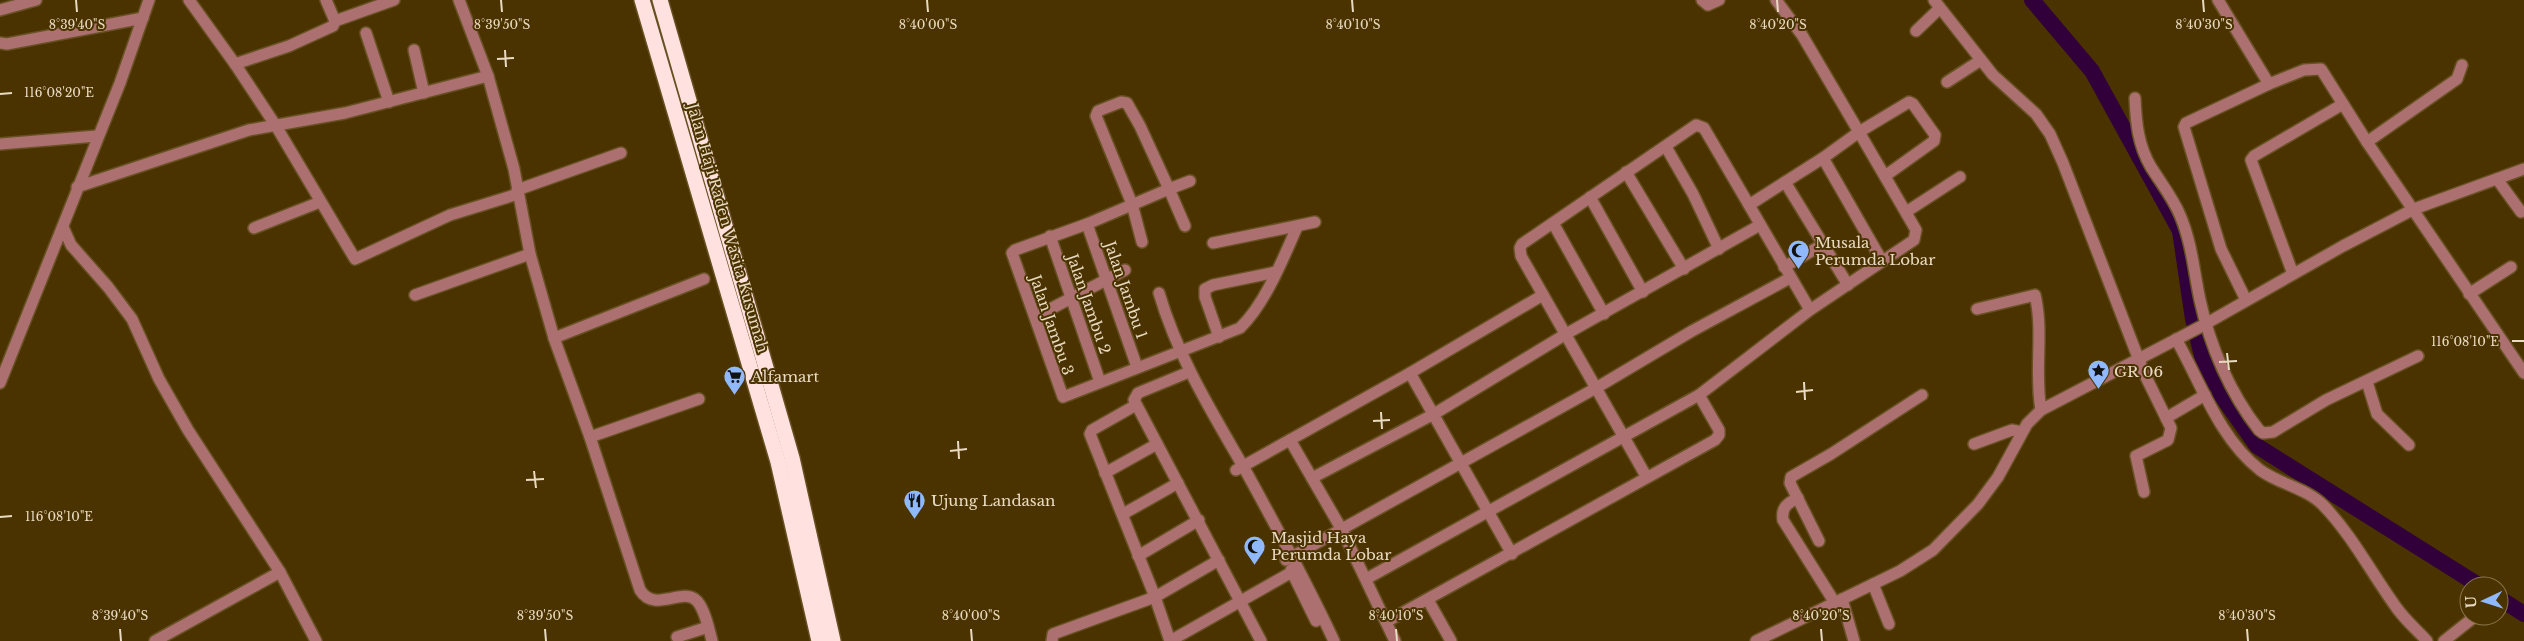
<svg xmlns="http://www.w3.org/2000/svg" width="2524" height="641" viewBox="0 0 2524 641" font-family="'Libre Baskerville',serif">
<rect width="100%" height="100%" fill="#4b3300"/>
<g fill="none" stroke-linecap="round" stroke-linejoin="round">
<!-- river -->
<g stroke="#31003a" stroke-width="16">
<path d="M2032,0L2092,71L2180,231L2193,319L2202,356L2216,388L2257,446L2480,586"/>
<path d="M2499,598L2524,614"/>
</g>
<defs>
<g id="minor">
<path d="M189,0L235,64L276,126L355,259L450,215L518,194"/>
<path d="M459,0L488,76L514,169L530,254L554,338L590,437L640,590C655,614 683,586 697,601C705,610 709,629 712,641"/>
<path d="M1702,0L1708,5L1719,0"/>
<path d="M1776,0L1802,35L1859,132L1909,102L1913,104L1935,135L1934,141L1885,176"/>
<path d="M1934,0L1993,75L2036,114L2050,134L2063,163L2144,373L2171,428L2168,440L2136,456L2144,492"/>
<path d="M2218,0L2269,84L2304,70L2321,69L2367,142L2524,373"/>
<path d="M0,10L36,0"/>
<path d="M335,21L394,0"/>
<path d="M1916,31L1940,8"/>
<path d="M366,33L389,102"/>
<path d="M0,43L7,44L143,18"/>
<path d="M414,50L424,93"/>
<path d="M235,64L289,46L333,26L335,21L326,0"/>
<path d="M1947,82L1981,60"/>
<path d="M2135,98C2136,122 2138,145 2151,167C2161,183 2173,198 2180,215C2192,243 2194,272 2200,300C2210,346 2230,393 2259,430L2263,433L2273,432L2326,400L2418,356"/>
<path d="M2367,142L2457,79L2462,65"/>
<path d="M0,144L97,136"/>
<path d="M1666,147L1693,194L1719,249"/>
<path d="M1823,158L1882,261"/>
<path d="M1626,172L1684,269"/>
<path d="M2497,179L2521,212"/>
<path d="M1785,182L1848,285"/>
<path d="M77,187L249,130L345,113L488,76"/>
<path d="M517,190L621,153"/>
<path d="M1590,197L1643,292"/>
<path d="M1906,212L1960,177"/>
<path d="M1553,223L1604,314"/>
<path d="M1087,224L1137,367"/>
<path d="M1185,226L1169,189L1190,181"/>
<path d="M63,227L71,245L108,287L132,319L159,379L188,430L280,572L316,641"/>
<path d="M254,228L320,202"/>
<path d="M1050,236L1100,382"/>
<path d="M1142,242L1132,204L1096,116L1098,111L1121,102L1127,103L1140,126L1169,189L1087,224L1015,250L1012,253L1063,397L1240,328C1265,304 1283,259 1297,227"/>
<path d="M1213,243L1315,222"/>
<path d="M1784,267L1822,245"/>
<path d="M2293,274L2251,160L2254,156L2343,104"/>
<path d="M1159,293C1178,357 1210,409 1243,466C1275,524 1306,581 1334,641"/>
<path d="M2469,294L2511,267"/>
<path d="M415,295L530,254"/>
<path d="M2246,300L2221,249L2184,127L2186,123L2269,84"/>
<path d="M1977,309L2035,295C2044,332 2034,372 2041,410"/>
<path d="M1035,317L1125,270"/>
<path d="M1219,337L1205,297V289L1213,285L1276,272"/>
<path d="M554,338L704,279"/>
<path d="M2176,339C2201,383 2219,438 2260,470C2279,484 2306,488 2323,505C2352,535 2372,574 2396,607C2405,620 2417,630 2427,641"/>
<path d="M1189,372L1138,393L1134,400L1261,641"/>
<path d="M1410,373L1512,554"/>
<path d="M2367,382L2377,414L2409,445"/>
<path d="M0,383L120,83L149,0"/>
<path d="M1136,405L1092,430L1090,434L1155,597L1170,641L1292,572"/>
<path d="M2166,418L2205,395"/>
<path d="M590,437L699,399"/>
<path d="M1290,440L1342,530L1395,641"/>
<path d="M1974,444L2012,430L2022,432"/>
<path d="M1236,470L1410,373L1543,295"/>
<path d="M1105,473L1157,444"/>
<path d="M1646,476L1521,256L1520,248L1522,244L1696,125L1704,128L1749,205"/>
<path d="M1312,478L1434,414L1566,334L1760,225"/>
<path d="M1798,498C1787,503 1781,508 1783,520L1835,603"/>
<path d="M1123,514L1178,483"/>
<path d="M1819,541L1790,483L1791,477L1831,454L1922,395"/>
<path d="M1138,556L1199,520"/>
<path d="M1286,560L1596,388L1692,331L1790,278"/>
<path d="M1291,570L1316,621"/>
<path d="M1366,579L1699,395L1810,310L1914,240L1916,230L1859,132L1823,158L1749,205L1810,310"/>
<path d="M1873,584L1889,624"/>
<path d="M1842,599L1854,641"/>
<path d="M1428,600L1451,641"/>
<path d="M1386,622L1715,440L1719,435V430L1699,395"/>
<path d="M677,637L708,627"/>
<path d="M155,641L280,572"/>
<path d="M1052,641L1053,634L1155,597L1219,560"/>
<path d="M1756,641L1900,571L1933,550L1978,504L1998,477L2027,424L2041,410L2200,327L2343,246L2414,209L2524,169"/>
<path d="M2444,641L2473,618"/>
</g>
<g id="highway">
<path d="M642,0L778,462L819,641"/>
<path d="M660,0L792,458L833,641"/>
</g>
</defs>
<!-- minor casing -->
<use href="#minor" stroke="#675123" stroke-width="14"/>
<!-- highway casing -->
<use href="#highway" stroke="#675123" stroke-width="18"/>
<!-- minor -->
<use href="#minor" stroke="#ab706f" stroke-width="11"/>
<!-- highway -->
<use href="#highway" stroke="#ffe1df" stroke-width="15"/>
</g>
<!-- ticks -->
<path fill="none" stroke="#e9dbc3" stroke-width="2" d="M76,0L77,12M501,0L502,12M927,0L928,12M1352,0L1353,12M1777,0L1778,12M2203,0L2204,12M505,50L506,67M497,59L514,58M0,94L12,93M2512,341H2524M2227,353L2229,370M2219,362L2237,361M1804,382L1805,400M1796,392L1813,390M1381,412L1382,429M1373,421L1390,420M958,441L959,459M950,451L967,449M534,471L536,488M526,480L544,479M0,517L12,516M120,629L121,641M545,629L546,641M971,629L972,641M1396,629L1397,641M1821,629L1822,641M2247,629L2248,641"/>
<!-- icons -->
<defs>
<symbol id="mosque-pin" viewBox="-11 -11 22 30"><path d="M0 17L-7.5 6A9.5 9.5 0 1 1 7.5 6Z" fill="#8fb8fd" stroke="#4b3300"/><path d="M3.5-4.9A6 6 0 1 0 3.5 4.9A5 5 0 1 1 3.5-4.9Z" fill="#111"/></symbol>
<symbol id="sight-pin" viewBox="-11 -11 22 30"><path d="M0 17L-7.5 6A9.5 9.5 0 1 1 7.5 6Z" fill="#8fb8fd" stroke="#4b3300"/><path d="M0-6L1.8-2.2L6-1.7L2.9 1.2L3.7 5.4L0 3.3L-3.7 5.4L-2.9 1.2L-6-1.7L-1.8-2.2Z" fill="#111"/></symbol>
<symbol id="supermarket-pin" viewBox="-11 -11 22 30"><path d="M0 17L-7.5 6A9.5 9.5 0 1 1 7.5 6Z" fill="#8fb8fd" stroke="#4b3300"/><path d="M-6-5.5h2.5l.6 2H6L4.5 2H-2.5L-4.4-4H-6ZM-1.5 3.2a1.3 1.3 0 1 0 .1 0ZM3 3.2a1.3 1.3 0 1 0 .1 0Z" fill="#111"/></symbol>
<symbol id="restaurant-pin" viewBox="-11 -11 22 30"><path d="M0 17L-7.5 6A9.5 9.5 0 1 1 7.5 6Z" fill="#8fb8fd" stroke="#4b3300"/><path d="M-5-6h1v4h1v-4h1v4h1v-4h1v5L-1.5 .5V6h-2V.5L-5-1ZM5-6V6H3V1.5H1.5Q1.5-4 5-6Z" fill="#111"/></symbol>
</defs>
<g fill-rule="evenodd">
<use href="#mosque-pin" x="1786" y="238" width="25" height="34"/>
<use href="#sight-pin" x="2086" y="358" width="25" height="34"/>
<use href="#supermarket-pin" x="722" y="364" width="25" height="34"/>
<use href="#restaurant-pin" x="902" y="488" width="25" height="34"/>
<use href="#mosque-pin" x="1242" y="534" width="25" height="34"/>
</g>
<g text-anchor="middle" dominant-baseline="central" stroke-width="4" stroke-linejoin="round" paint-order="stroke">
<!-- street labels -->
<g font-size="15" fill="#e9dbc3" stroke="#4b3300">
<text transform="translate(728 228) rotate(74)">Jalan Haji Raden Wasita Kusumah</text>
<text transform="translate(1126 290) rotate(71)">Jalan Jambu 1</text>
<text transform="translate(1089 304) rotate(71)">Jalan Jambu 2</text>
<text transform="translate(1052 325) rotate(71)">Jalan Jambu 3</text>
</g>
<!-- poi labels -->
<g font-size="15" fill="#e9dbc3" stroke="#4b3300" text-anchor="start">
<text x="1815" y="242">Musala<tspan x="1815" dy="17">Perumda Lobar</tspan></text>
<text x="2114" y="371">GR 06</text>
<text x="751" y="376">Alfamart</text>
<text x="931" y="500">Ujung Landasan</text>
<text x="1271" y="537">Masjid Haya<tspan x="1271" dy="17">Perumda Lobar</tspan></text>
</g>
</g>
<g font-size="12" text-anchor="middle" fill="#e9dbc3" stroke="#4b3300" stroke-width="4" stroke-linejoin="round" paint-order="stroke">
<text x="77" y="29">8°39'40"S</text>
<text x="502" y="29">8°39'50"S</text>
<text x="928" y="29">8°40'00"S</text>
<text x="1353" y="29">8°40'10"S</text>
<text x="1778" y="29">8°40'20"S</text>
<text x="2204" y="29">8°40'30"S</text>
<text x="59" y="97">116°08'20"E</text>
<text x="2465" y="346">116°08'10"E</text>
<text x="59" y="521">116°08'10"E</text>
<text x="120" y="620">8°39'40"S</text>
<text x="545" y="620">8°39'50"S</text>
<text x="971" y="620">8°40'00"S</text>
<text x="1396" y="620">8°40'10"S</text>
<text x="1821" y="620">8°40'20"S</text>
<text x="2247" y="620">8°40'30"S</text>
</g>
<!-- north arrow -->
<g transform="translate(2484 601) rotate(266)"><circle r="24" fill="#4b3300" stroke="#8a764e"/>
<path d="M0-4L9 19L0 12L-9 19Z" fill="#8fb8fd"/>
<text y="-8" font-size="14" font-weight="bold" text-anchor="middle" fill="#e9dbc3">U</text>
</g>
</svg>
